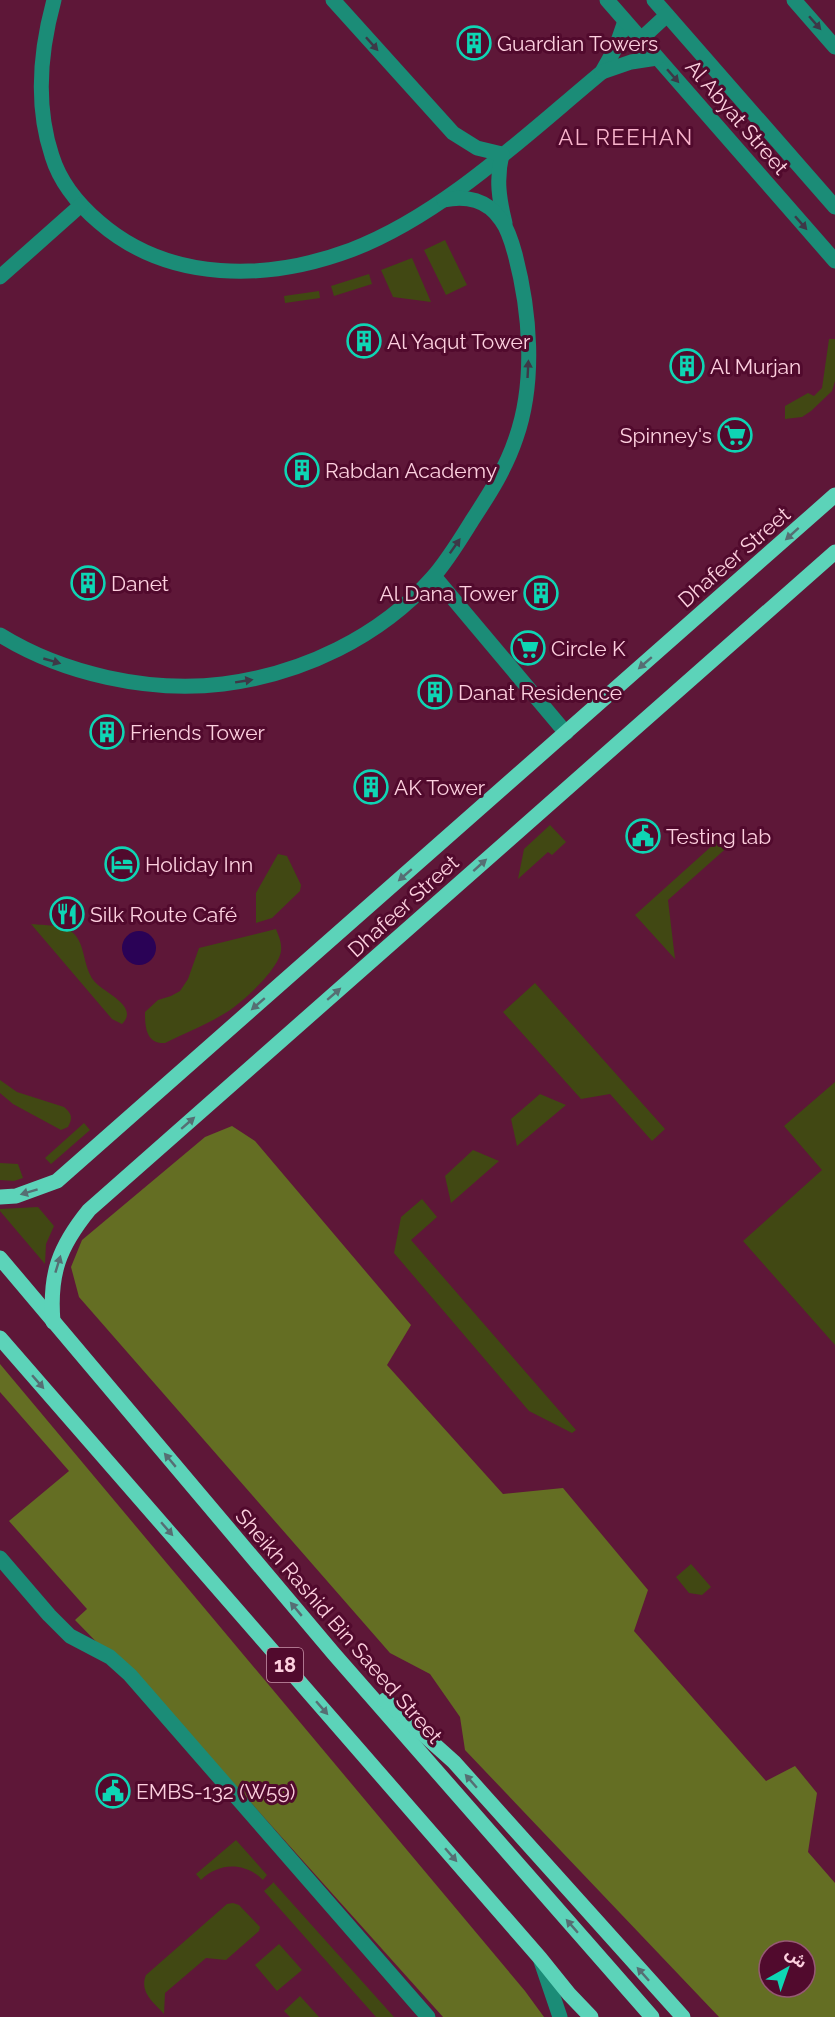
<svg xmlns="http://www.w3.org/2000/svg" width="835" height="2017" viewBox="0 0 835 2017" font-family="Raleway,'Noto Sans Arabic',sans-serif">
<rect width="100%" height="100%" fill="#5e1738"/>
<!-- green -->
<g fill="#414813">
<path d="M445,240L467,285L446,295L424,250Z"/>
<path d="M412,258L431,302L393,297L381,270Z"/>
<path d="M369,274L372,284L334,296L331,286Z"/>
<path d="M319,291L320,298L285,303L284,296Z"/>
<path d="M829,339H835V381L832,391L811,411L802,417L785,419V406L808,393L814,396L822,388Z"/>
<path d="M550,825L566,842L552,855L548,852L518,879L524,849Z"/>
<path d="M724,835L731,844L668,900L675,959L635,915Z"/>
<path d="M278,854L287,856L301,885L300,891L272,918L256,923V893Z"/>
<path d="M31,924C40,925 61,925 68,929C87,940 81,964 94,981C104,993 140,1006 122,1024L112,1019Z"/>
<path d="M276,929C279,937 282,943 281,951C279,969 242,1003 227,1012C208,1024 185,1033 165,1043C146,1044 145,1027 145,1012L158,1000L171,996L180,991L188,979L199,948Z"/>
<path d="M535,983L665,1129L652,1141L610,1094L581,1099L503,1012Z"/>
<path d="M0,1080L17,1092L64,1107C72,1114 73,1118 68,1127L61,1130L13,1104L0,1093Z"/>
<path d="M835,1082V1345L743,1241L822,1170L784,1126Z"/>
<path d="M540,1094L566,1105L517,1146L511,1119Z"/>
<path d="M84,1123L90,1130L51,1164L45,1158Z"/>
<path d="M473,1150L499,1161L451,1203L445,1176Z"/>
<path d="M0,1163L18,1164L23,1178L14,1181L0,1180Z"/>
<path d="M422,1199L437,1217L411,1240L576,1430L572,1433L529,1411L394,1253L401,1217Z"/>
<path d="M38,1207L54,1226L46,1244L45,1264L0,1211V1209Z"/>
<path d="M691,1564L711,1587L702,1595L689,1593L676,1577Z"/>
<path d="M236,1840L267,1875L263,1880C245,1862 219,1862 201,1880L196,1874Z"/>
<path d="M274,1882V1883L394,2017H376L264,1891Z"/>
<path d="M233,1903L239,1905L260,1927L259,1931L226,1960L206,1958L165,1993L164,2014C153,2002 139,1992 146,1975L227,1904Z"/>
<path d="M279,1944L302,1970L277,1991L255,1965Z"/>
<path d="M300,1996L319,2017H290L284,2011Z"/>
</g>
<!-- forest -->
<g fill="#646e23" fill-rule="evenodd">
<path d="M232,1126L255,1141L411,1325L387,1365L503,1494L563,1488L648,1590L634,1631L766,1781L795,1766L817,1793L808,1852L835,1883V2017H719L465,1750L460,1717L430,1674L390,1653L79,1297L71,1267L82,1240L205,1137ZM769,1951H805V1987H769Z"/>
<path d="M0,1364L525,1991L544,2017H443L227,1776L75,1620L87,1609L9,1521L69,1471L0,1392Z"/>
</g>
<!-- water -->
<circle fill="#2a0256" cx="139" cy="948" r="17"/>
<g fill="none" stroke-linecap="round" stroke-linejoin="round">
<!-- minor -->
<g stroke="#1b8c77" stroke-width="15">
<path d="M54,0C40,51 35,105 52,156C60,182 79,205 99,222C169,283 268,281 351,250C443,215 527,134 602,72L616,47L625,21"/>
<path d="M333,0L453,133L477,148L502,154C496,179 499,199 505,223"/>
<path d="M607,0L835,261"/>
<path d="M654,0L835,207"/>
<path d="M794,0L835,47"/>
<path d="M641,39L667,15"/>
<path d="M602,72L631,62L657,58"/>
<path d="M0,277L81,205"/>
<path d="M434,576L566,733"/>
<path d="M0,635C63,674 149,693 223,684C302,674 380,637 433,577C448,560 461,538 473,519C490,493 506,468 516,438C536,381 530,311 515,254C512,243 508,229 501,220C488,200 466,195 444,200"/>
<path d="M0,1558L49,1615L70,1636L110,1657L130,1675L428,2017"/>
<path d="M541,1961L560,2017"/>
</g>
<!-- major -->
<g stroke="#5cd3b9" stroke-width="15">
<path d="M0,1197L16,1196L57,1181L835,495"/>
<path d="M0,1258L334,1654L652,2017"/>
<path d="M53,1322C49,1274 59,1247 89,1210L835,552"/>
<path d="M0,1338L540,1958L569,1994L591,2017"/>
<path d="M385,1700L454,1762L683,2017"/>
</g>
</g>
<!-- one-way arrows -->
<defs><path id="oneway-solid" d="M-6-.8H1V-3.2L6.5 0L1 3.2V.8H-6Z" transform="scale(1.5)"/></defs>
<g fill="#3e3847">
<use href="#oneway-solid" transform="translate(815 23) rotate(49)"/>
<use href="#oneway-solid" transform="translate(372 44) rotate(48)"/>
<use href="#oneway-solid" transform="translate(673 76) rotate(49)"/>
<use href="#oneway-solid" transform="translate(801 223) rotate(49)"/>
<use href="#oneway-solid" transform="translate(528 369) rotate(-87)"/>
<use href="#oneway-solid" transform="translate(455 546) rotate(-55)"/>
<use href="#oneway-solid" transform="translate(52 661) rotate(16)"/>
<use href="#oneway-solid" transform="translate(244 681) rotate(-9)"/>
</g>
<g fill="#566e73">
<use href="#oneway-solid" transform="translate(792 534) rotate(138)"/>
<use href="#oneway-solid" transform="translate(645 663) rotate(139)"/>
<use href="#oneway-solid" transform="translate(480 865) rotate(-42)"/>
<use href="#oneway-solid" transform="translate(405 875) rotate(139)"/>
<use href="#oneway-solid" transform="translate(334 994) rotate(-41)"/>
<use href="#oneway-solid" transform="translate(258 1004) rotate(139)"/>
<use href="#oneway-solid" transform="translate(188 1123) rotate(-41)"/>
<use href="#oneway-solid" transform="translate(29 1192) rotate(163)"/>
<use href="#oneway-solid" transform="translate(58 1264) rotate(-73)"/>
<use href="#oneway-solid" transform="translate(38 1382) rotate(49)"/>
<use href="#oneway-solid" transform="translate(170 1460) rotate(-130)"/>
<use href="#oneway-solid" transform="translate(167 1529) rotate(49)"/>
<use href="#oneway-solid" transform="translate(296 1609) rotate(-130)"/>
<use href="#oneway-solid" transform="translate(322 1708) rotate(49)"/>
<use href="#oneway-solid" transform="translate(471 1781) rotate(-131)"/>
<use href="#oneway-solid" transform="translate(451 1855) rotate(49)"/>
<use href="#oneway-solid" transform="translate(572 1926) rotate(-131)"/>
<use href="#oneway-solid" transform="translate(643 1974) rotate(-132)"/>
</g>
<!-- icons -->
<defs>
<symbol id="building-ring" viewBox="-11 -11 22 22"><circle r="9.5" fill="#510a2d" stroke="#0ed5b4" stroke-width="1.5"/><path d="M-4-6H4V6H1V3H-1V6H-4ZM-2.5-4.3h1.7v1.8h-1.7ZM.8-4.3h1.7v1.8H.8ZM-2.5-1h1.7V.8h-1.7ZM.8-1h1.7V.8H.8Z" fill="#0ed5b4"/></symbol>
<symbol id="supermarket-ring" viewBox="-11 -11 22 22"><circle r="9.5" fill="#510a2d" stroke="#0ed5b4" stroke-width="1.5"/><path d="M-6-5.5h2.5l.6 2H6L4.5 2H-2.5L-4.4-4H-6ZM-1.5 3.2a1.3 1.3 0 1 0 .1 0ZM3 3.2a1.3 1.3 0 1 0 .1 0Z" fill="#0ed5b4"/></symbol>
<symbol id="civic-ring" viewBox="-11 -11 22 22"><circle r="9.5" fill="#510a2d" stroke="#0ed5b4" stroke-width="1.5"/><path d="M-.6-6.5H3V-4.5H.6V-3L4-1V1h2V6H-6V1h2V-1L-.6-3ZM-1.2 2.5V6h2.4V2.5Z" fill="#0ed5b4"/></symbol>
<symbol id="hotel-ring" viewBox="-11 -11 22 22"><circle r="9.5" fill="#510a2d" stroke="#0ed5b4" stroke-width="1.5"/><path d="M-6-4.5h1.5V1H6V5H4.5V3h-9V5H-6ZM-4 0a1.8 1.8 0 1 1 3.6 0ZM.5 0V-2.5h3Q6-2.5 6 0Z" fill="#0ed5b4"/></symbol>
<symbol id="restaurant-ring" viewBox="-11 -11 22 22"><circle r="9.5" fill="#510a2d" stroke="#0ed5b4" stroke-width="1.5"/><path d="M-5-6h1v4h1v-4h1v4h1v-4h1v5L-1.5 .5V6h-2V.5L-5-1ZM5-6V6H3V1.5H1.5Q1.5-4 5-6Z" fill="#0ed5b4"/></symbol>
</defs>
<g fill-rule="evenodd">
<use href="#building-ring" x="455" y="24" width="38" height="38"/>
<use href="#building-ring" x="345" y="322" width="38" height="38"/>
<use href="#building-ring" x="668" y="347" width="38" height="38"/>
<use href="#supermarket-ring" x="716" y="416" width="38" height="38"/>
<use href="#building-ring" x="283" y="451" width="38" height="38"/>
<use href="#building-ring" x="69" y="564" width="38" height="38"/>
<use href="#building-ring" x="522" y="574" width="38" height="38"/>
<use href="#supermarket-ring" x="509" y="629" width="38" height="38"/>
<use href="#building-ring" x="416" y="673" width="38" height="38"/>
<use href="#building-ring" x="88" y="713" width="38" height="38"/>
<use href="#building-ring" x="352" y="768" width="38" height="38"/>
<use href="#civic-ring" x="624" y="817" width="38" height="38"/>
<use href="#hotel-ring" x="103" y="845" width="38" height="38"/>
<use href="#restaurant-ring" x="48" y="895" width="38" height="38"/>
<use href="#civic-ring" x="94" y="1772" width="38" height="38"/>
</g>
<g text-anchor="middle" dominant-baseline="central" stroke-width="6" stroke-linejoin="round" paint-order="stroke">
<!-- shield labels -->
<rect fill="#510a2d" stroke="#c995aa" stroke-width="1.5" x="267" y="1648" width="36" height="34" rx="4.5"/>
<g font-size="20" font-weight="bold" fill="#fdd0df">
<text x="285" y="1665">18</text>
</g>
<!-- poi labels -->
<g font-size="21" fill="#fdd0df" stroke="#510a2d" text-anchor="start">
<text x="497" y="43">Guardian Towers</text>
<text x="387" y="341">Al Yaqut Tower</text>
<text x="710" y="366">Al Murjan</text>
<text x="712" y="435" text-anchor="end">Spinney's</text>
<text x="325" y="470">Rabdan Academy</text>
<text x="111" y="583">Danet</text>
<text x="518" y="593" text-anchor="end">Al Dana Tower</text>
<text x="551" y="648">Circle K</text>
<text x="458" y="692">Danat Residence</text>
<text x="130" y="732">Friends Tower</text>
<text x="394" y="787">AK Tower</text>
<text x="666" y="836">Testing lab</text>
<text x="145" y="864">Holiday Inn</text>
<text x="90" y="914">Silk Route Café</text>
<text x="136" y="1791">EMBS-132 (W59)</text>
</g>
<!-- street labels -->
<g font-size="21" fill="#fdd0df" stroke="#510a2d">
<text transform="translate(737 117) rotate(49)">Al Abyat Street</text>
<text transform="translate(734 557) rotate(-41)">Dhafeer Street</text>
<text transform="translate(403 906) rotate(-42)">Dhafeer Street</text>
<text transform="translate(339 1626) rotate(49)">Sheikh Rashid Bin Saeed Street</text>
</g>
<!-- neighbourhood labels -->
<g font-size="22" letter-spacing="1.5" fill="#f9b4cc" stroke="#510a2d">
<text x="626" y="137">AL REEHAN</text>
</g>
</g>
<!-- north arrow -->
<g transform="translate(787 1969) rotate(40)"><circle r="28" fill="#510a2d" stroke="#965974" stroke-width="1.5"/>
<path d="M0-4.5L10 22L0 15L-10 22Z" fill="#0ed5b4"/>
<text y="-9" font-size="16" font-weight="bold" text-anchor="middle" fill="#fdd0df">ش</text>
</g>
</svg>
